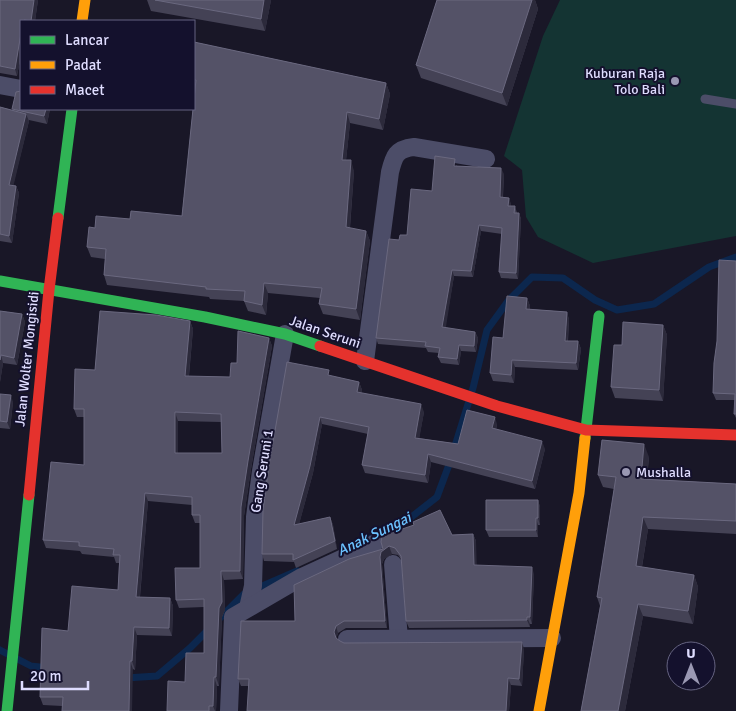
<svg xmlns="http://www.w3.org/2000/svg" width="736" height="711" viewBox="0 0 736 711" font-family="Signika,sans-serif">
<rect width="100%" height="100%" fill="#191727"/>
<!-- green -->
<path fill="#143433" d="M560,0H736V236L593,263L538,237L526,217L522,170L504,156L543,36Z"/>
<g fill="none" stroke-linecap="round" stroke-linejoin="round">
<!-- stream -->
<g stroke="#0c274e" stroke-width="7">
<path d="M369,539L405,522L437,497L450,462L473,388L487,330L508,301L532,277L563,278L595,300L617,310L654,304L709,267L736,257"/>
<path d="M0,650L31,666L48,668"/>
<path d="M126,678L157,676L190,648L244,594L297,571"/>
</g>
<!-- lane -->
<path stroke="#4c4d68" stroke-width="9" d="M705,99L736,104"/>
<!-- street -->
<g stroke="#4c4d68" stroke-width="18">
<path d="M0,85L21,89"/>
<path d="M365,361L390,172C394,156 396,149 414,147L486,159"/>
<path d="M393,564L399,639"/>
<path d="M248,608L253,586L255,517L261,471L285,334"/>
<path d="M347,639L552,638"/>
<path d="M229,711L233,617L300,578L374,544"/>
</g>
<!-- fast -->
<g stroke="#30b455" stroke-width="11">
<path d="M58,218L72,109"/>
<path d="M0,281L205,317L285,334L320,346"/>
<path d="M585,438L599,316"/>
<path d="M7,711L29,495"/>
</g>
<!-- slow -->
<g stroke="#ff9f0a" stroke-width="11">
<path d="M82,21L85,0"/>
<path d="M539,711L579,493L585,438"/>
</g>
<!-- jam -->
<g stroke="#e5322d" stroke-width="11">
<path d="M320,346L497,406L586,430L736,435"/>
<path d="M29,495L49,290L58,218"/>
</g>
</g>
<!-- wall -->
<g fill="#444255" fill-rule="evenodd">
<path d="M0,0H38L35,21H21V55L17,76L0,73Z"/>
<path d="M147,0H271L265,31L151,11Z"/>
<path d="M437,0H535L538,9L507,106L421,78L416,65Z"/>
<path d="M194,42L386,83L390,94L383,130L350,123L346,160L354,171L350,228L366,231L370,241L360,320L323,314L319,304L320,298L268,293L266,315L248,311L244,301L210,299L209,297L107,285L104,275L105,259L91,257L87,247L95,228L130,219L182,216L195,89H194Z"/>
<path d="M0,107L13,110L21,109H50L47,124L29,120V121L13,185L16,186L19,193L12,243L0,241Z"/>
<path d="M457,165V166L504,174L503,197L509,198L511,206H515L517,213H519L521,219L518,279L501,278L499,272L502,234L481,231L473,277L454,276L445,328L475,332L478,338L476,352L461,351L459,365L441,363L438,357L439,353L428,352L426,348L378,344L376,338L399,240L407,235L432,191Z"/>
<path d="M736,261V418L734,414L735,400H716L713,393Z"/>
<path d="M527,298L530,306V309L567,312L569,320L568,341H578L581,349L578,370L515,367L514,383L493,381L490,373L503,338Z"/>
<path d="M0,311L22,314L25,322L17,365L3,363L0,382Z"/>
<path d="M190,321L193,329L189,376L230,377L237,363L269,338L272,346L251,469L244,516L243,579L224,580L225,610L222,617L219,686H217L216,711H167L185,682L204,653V607L179,608L176,600L200,568V523H195L192,515V505L148,501L140,597L170,598L173,606L172,636L137,635L135,670L133,669L62,706L43,705L40,697L68,631L118,590L119,563H116L114,557L82,554L80,551L46,548L43,540L84,465V417H77L74,409ZM178,421L221,422L222,453H178Z"/>
<path d="M663,325L667,335L663,401L615,398L611,387L622,345Z"/>
<path d="M332,376L359,382L362,390L361,393L424,412L419,438L458,444L497,424L496,430L545,449L535,489L431,462L428,483L365,473L362,465L368,434L322,424L313,473L299,524L330,517L333,525L337,549L296,568L294,562L264,561L262,554Z"/>
<path d="M0,394L13,402L10,429L0,428Z"/>
<path d="M649,457L647,479L736,484V534L648,529L642,567L694,575L698,587L693,624L643,616L625,711H581L600,606L597,597L614,489L603,487L598,475Z"/>
<path d="M538,500L540,507V525H538V537H489L486,530Z"/>
<path d="M473,534L476,541V565L534,574L532,624H530V627L409,628L406,621L401,559L398,555L392,554L384,559L382,564L387,628H346L338,633L336,639L344,643L524,649L522,686L511,685L509,711H247L249,686H241L238,679L295,621L383,549L381,542L452,535Z"/>
</g>
<!-- shaded-wall -->
<g fill="#2c2a3b">
<path d="M34,0H38L35,21H31Z"/>
<path d="M264,0H271L265,31L261,19Z"/>
<path d="M532,0H535L538,9L507,106L502,93Z"/>
<path d="M21,33V55L17,76L15,69Z"/>
<path d="M386,83L390,94L383,130L379,119Z"/>
<path d="M46,109H50L47,124L44,116Z"/>
<path d="M347,112L350,123L345,170L342,160Z"/>
<path d="M26,114L29,121L12,192L9,185Z"/>
<path d="M351,160L354,171L349,238L346,227Z"/>
<path d="M501,168L504,174L502,204L500,197Z"/>
<path d="M16,186L19,193L12,243L9,236Z"/>
<path d="M509,198L511,204V212L508,206Z"/>
<path d="M519,213L521,219L518,279L516,273Z"/>
<path d="M479,225L481,231L473,277L471,271Z"/>
<path d="M366,231L370,241L360,320L356,309Z"/>
<path d="M452,270L454,276L445,333L442,327Z"/>
<path d="M264,283L268,293L266,315L262,305Z"/>
<path d="M527,298L530,306L529,316L526,309Z"/>
<path d="M567,312L569,320L567,348L565,341Z"/>
<path d="M22,314L25,322L17,365L14,358Z"/>
<path d="M190,321L193,329L188,384L185,376Z"/>
<path d="M663,325L667,335L663,401L659,390Z"/>
<path d="M475,332L478,338L476,352L474,346Z"/>
<path d="M269,338L272,346L251,469L244,516L243,579L240,571L241,507L248,461Z"/>
<path d="M578,341L581,349L578,370L576,363Z"/>
<path d="M459,345L461,351L459,365L457,359Z"/>
<path d="M1,355L3,363L0,382V360Z"/>
<path d="M512,360L515,367L514,383L511,375Z"/>
<path d="M359,382L362,390L360,399L357,392Z"/>
<path d="M11,395L13,402L10,429L7,422Z"/>
<path d="M421,404L424,412L418,446L415,438Z"/>
<path d="M175,412L178,421V462L175,453Z"/>
<path d="M320,417L322,424L313,473L297,532L294,525Z"/>
<path d="M495,417L497,424L495,436L492,428Z"/>
<path d="M542,441L545,449L535,489L532,481Z"/>
<path d="M644,444L649,457L645,492L641,479Z"/>
<path d="M428,454L431,462L428,483L425,475Z"/>
<path d="M145,493L148,501L139,605L136,597Z"/>
<path d="M538,500L540,507V525L538,518Z"/>
<path d="M330,517L333,525L337,549L335,541Z"/>
<path d="M643,517L648,529L640,578L636,566Z"/>
<path d="M536,518L538,525V537L536,530Z"/>
<path d="M473,534L476,541L477,572L474,565Z"/>
<path d="M389,546L392,554L384,559L382,564L387,628L385,621L380,557L381,552Z"/>
<path d="M532,567L534,574L532,624L530,617Z"/>
<path d="M221,571L224,580L225,610L222,617L219,686L216,677Z"/>
<path d="M694,575L698,587L693,624L688,611Z"/>
<path d="M170,598L173,606L172,636L169,628Z"/>
<path d="M638,604L643,616L625,711H618Z"/>
<path d="M527,617L530,624V627L527,620Z"/>
<path d="M336,626L338,633L336,639L338,645L334,632Z"/>
<path d="M134,627L137,635L135,670L132,661Z"/>
<path d="M522,642L524,649L522,686L519,679Z"/>
<path d="M130,661L133,669L132,711H129Z"/>
<path d="M214,677L217,686L216,711H215L213,706Z"/>
<path d="M508,678L511,685L509,711H506Z"/>
</g>
<!-- building -->
<g fill="#545267" stroke="#6a687f" fill-rule="evenodd">
<path d="M0,0H34L31,21L24,20L23,21H21V33L15,69L0,66Z"/>
<path d="M155,0H264L261,19Z"/>
<path d="M437,0H532L502,93L416,65Z"/>
<path d="M194,42L386,83L379,119L347,112L342,160H351L346,227L366,231L356,309L319,304L322,288L264,283L262,305L244,301L245,291L206,289V287L104,275L106,249L87,247L89,227L95,228L96,216L130,219L131,211L182,216L193,109H194V99L196,80H194Z"/>
<path d="M21,91V109H46L44,116L12,109L16,92Z"/>
<path d="M0,107L26,114L9,185L16,186L9,236L0,234Z"/>
<path d="M435,156L455,159L454,166L501,168L500,197L509,198L508,206H515L514,213H519L516,273L499,272L502,228L479,225L471,271L452,270L442,327L475,332L474,346L459,345L457,359L438,357L440,348L425,346L426,342L376,338L389,239L399,240L400,235H407L411,189L432,191Z"/>
<path d="M719,260L736,261V414H734L735,394L713,393L714,363L717,341Z"/>
<path d="M507,296L527,298L526,309L567,312L565,341H578L576,363L512,360L511,375L490,373L493,337L503,338Z"/>
<path d="M0,311L22,314L14,358L1,355L0,360Z"/>
<path d="M100,311L156,315L190,321L185,376L230,377L231,363H237L238,331L269,338L248,461L241,507L240,571H221L222,602L219,608L216,677H214L213,706H209V711H167L168,681L185,682L186,653H204V599L176,600L175,568H200V515H192V497L145,493L136,597L170,598L169,628L134,627L132,661H130L129,711H62L63,697H40L42,628L68,631L72,586L118,590L120,555H113L114,549L79,546V542L43,540L51,462L84,465V409H74L75,369L95,370ZM175,412L221,414L222,453H175Z"/>
<path d="M623,322L663,325L659,390L611,387L614,345H622Z"/>
<path d="M287,362L329,370L328,375L359,382L357,392L421,404L415,438L458,444L467,410L495,417L492,428L542,441L532,481L428,454L425,475L362,465L369,427L320,417L310,466L294,525L330,517L335,541L293,560V554H262L263,510L269,465Z"/>
<path d="M0,394L11,395L7,422L0,421Z"/>
<path d="M602,440L644,444L641,479L736,484V521L643,517L636,566L694,575L688,611L638,604L618,711H581L602,598L597,597L616,477L598,475Z"/>
<path d="M486,500H538V518H536V530H486Z"/>
<path d="M440,510L452,535L473,534L474,565L532,567L530,617H527V620L406,621L401,556L395,548L389,546L381,552L380,557L385,621H344L336,626L334,632L336,638L340,641L344,643L522,642L519,679L508,678L506,711H247L249,679H238L241,621H295L294,585L349,559L383,549L381,542L382,536L414,525L413,522Z"/>
</g>
<!-- markers -->
<g fill="#9a98b3" stroke="#14112d" stroke-width="2">
<circle cx="675" cy="81" r="5"/>
<circle cx="626" cy="472" r="5"/>
</g>
<g text-anchor="middle" dominant-baseline="central" stroke-width="4" stroke-linejoin="round" paint-order="stroke">
<!-- poi labels -->
<g font-size="14" fill="#dfddff" stroke="#14112d" text-anchor="end">
<text x="665" y="73">Kuburan Raja<tspan x="665" dy="16">Tolo Bali</tspan></text>
<text x="636" y="472" text-anchor="start">Mushalla</text>
</g>
<!-- street labels -->
<g font-size="14" fill="#dfddff" stroke="#14112d">
<text transform="translate(325 332) rotate(19)">Jalan Seruni</text>
<text transform="translate(27 359) rotate(-84)">Jalan Wolter Mongisidi</text>
<text transform="translate(262 471) rotate(-81)">Gang Seruni 1</text>
</g>
<!-- water labels -->
<g font-size="15" font-style="italic" fill="#6bc2ff" stroke="#14112d">
<text transform="translate(374 534) rotate(-26)">Anak Sungai</text>
</g>
</g>
<!-- legend -->
<rect x="20" y="20" width="175" height="90" fill="#14112d" stroke="#656381"/>
<rect x="30" y="36" width="25" height="8" fill="#30b455" stroke="#656381"/>
<text x="65" y="45" font-size="15" fill="#dfddff">Lancar</text>
<rect x="30" y="61" width="25" height="8" fill="#ff9f0a" stroke="#656381"/>
<text x="65" y="70" font-size="15" fill="#dfddff">Padat</text>
<rect x="30" y="86" width="25" height="8" fill="#e5322d" stroke="#656381"/>
<text x="65" y="95" font-size="15" fill="#dfddff">Macet</text>
<!-- north arrow -->
<g transform="translate(691 666)"><circle r="24" fill="#14112d" stroke="#656381"/>
<path d="M0-4L9 19L0 12L-9 19Z" fill="#9a98b3"/>
<text y="-8" font-size="14" font-weight="bold" text-anchor="middle" fill="#dfddff">U</text>
</g>
<!-- scale -->
<path d="M22 681v8h66v-8" fill="none" stroke="#dfddff" stroke-width="2.5"/>
<text x="30" y="681" font-size="15" fill="#dfddff" stroke="#14112d" stroke-width="4" paint-order="stroke">20 m</text>
</svg>
